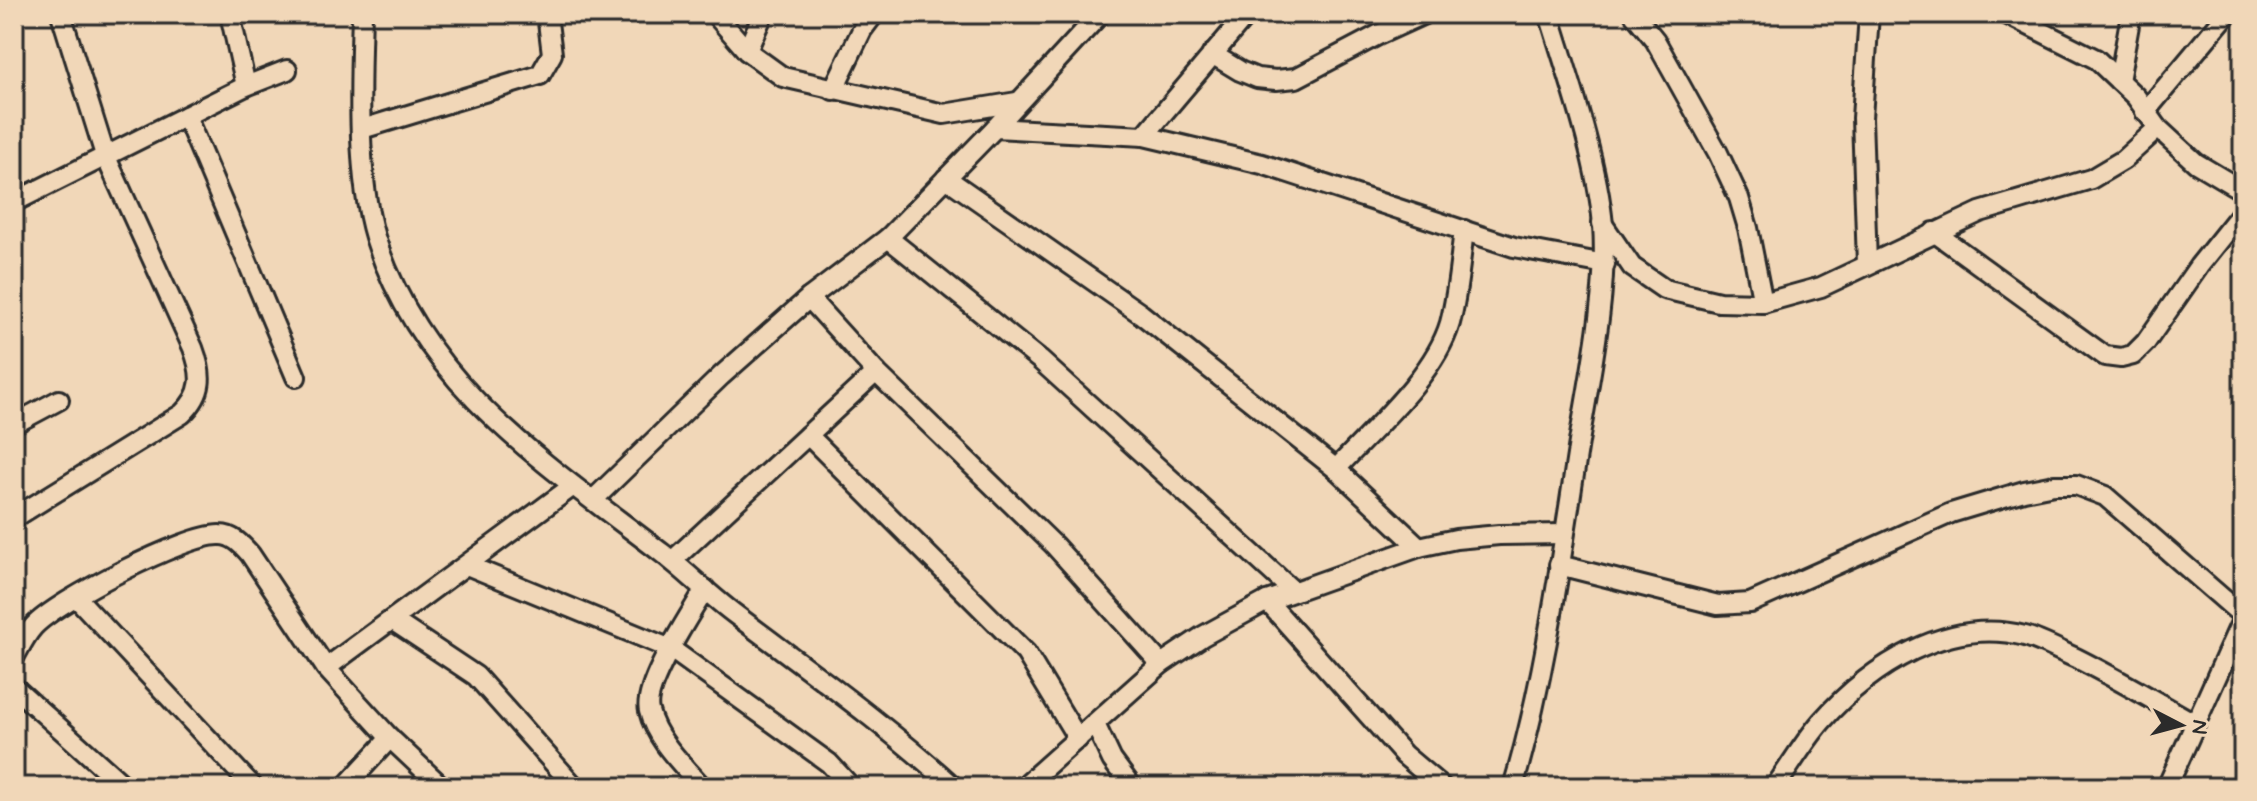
<svg xmlns="http://www.w3.org/2000/svg" width="2257" height="801" viewBox="0 0 2257 801" font-family="Mynerve,sans-serif">
<rect width="100%" height="100%" fill="#f1d7b8"/>
<filter id="ink" filterUnits="userSpaceOnUse"><feTurbulence type="fractalNoise" baseFrequency=".0125" numOctaves="2"/><feDisplacementMap in="SourceGraphic" scale="16" xChannelSelector="R" yChannelSelector="G"/><feConvolveMatrix kernelMatrix="1 2 1 2 8 2 1 2 1" color-interpolation-filters="sRGB"/></filter>
<g filter="url(#ink)">
<g fill="none" stroke-linecap="round" stroke-linejoin="round">
<defs>
<g id="minor">
<path d="M230,14L246,86"/>
<path d="M362,14C360,79 356,175 375,237C422,385 545,463 662,553C687,572 710,596 736,615C810,671 885,724 954,787"/>
<path d="M715,14L747,51L783,77L944,114L1017,102"/>
<path d="M1634,14L1655,40L1718,153L1739,198L1748,228L1763,303"/>
<path d="M2006,14L2096,59L2136,97L2158,128L2196,163L2243,191"/>
<path d="M747,51L763,14"/>
<path d="M1212,54L1240,71L1257,78L1276,80L1296,78L1378,35L1424,14"/>
<path d="M2119,81L2131,14"/>
<path d="M833,90L862,30L874,14"/>
<path d="M2145,112L2227,14"/>
<path d="M186,116L296,377"/>
<path d="M995,128L1144,136L1262,164L1514,247L1605,264"/>
<path d="M362,129L540,75L552,54L547,14"/>
<path d="M1144,136L1247,14"/>
<path d="M946,178L1141,314L1336,469L1419,547"/>
<path d="M14,202L246,86L287,70"/>
<path d="M1602,223L1632,267L1664,289L1719,302L1763,303L1821,287L1980,212L2091,179L2123,160L2158,128"/>
<path d="M1934,232L2105,356L2121,358L2133,355L2146,342L2199,266L2243,211"/>
<path d="M888,238L1040,360L1293,591"/>
<path d="M1867,264L1862,118L1869,14"/>
<path d="M809,298L876,372L1054,545L1161,664"/>
<path d="M14,424L59,400"/>
<path d="M808,435L1026,653L1078,739"/>
<path d="M1336,469C1373,429 1435,375 1450,323C1458,293 1460,261 1464,230"/>
<path d="M593,500L721,376L809,298L888,238L995,128L1100,14"/>
<path d="M14,518L182,414C204,393 203,375 193,348L105,155L61,14"/>
<path d="M672,561L876,372"/>
<path d="M1559,565L1718,605L1750,603L1951,513L2024,491L2054,485H2076L2105,496L2243,616"/>
<path d="M469,566L671,649L829,763L851,787"/>
<path d="M76,597L253,787"/>
<path d="M1267,601L1404,755L1442,787"/>
<path d="M392,620L476,676L575,787"/>
<path d="M14,658C20,647 25,636 33,627C56,601 186,534 220,535C233,535 242,545 250,554L326,668L573,486"/>
<path d="M326,668L390,738L442,787"/>
<path d="M14,687L125,787"/>
<path d="M1095,724L1112,760L1132,787"/>
<path d="M345,787L390,738"/>
<path d="M702,787C683,765 656,740 649,711C642,686 691,614 705,589"/>
<path d="M1023,787L1161,664L1203,636L1267,601L1419,547L1456,539L1499,535L1564,534"/>
<path d="M1513,787C1546,675 1561,557 1579,442C1590,375 1608,292 1603,225C1597,159 1569,79 1549,14"/>
<path d="M1775,787C1790,766 1804,742 1821,722C1870,666 1948,616 2025,636C2042,641 2060,651 2076,658C2116,678 2155,701 2194,723"/>
<path d="M2167,787L2243,618"/>
</g>
</defs>
<!-- minor casing -->
<use href="#minor" stroke="#2b2b2b" stroke-width="24"/>
<!-- minor -->
<use href="#minor" stroke="#f1d7b8" stroke-width="18"/>
</g>
</g>
<!-- margin -->
<rect width="2257" height="801" fill="none" stroke="#f1d7b8" stroke-width="48"/>
<rect x="24" y="24" width="2209" height="753" fill="none" stroke="#2b2b2b" stroke-width="3" filter="url(#ink)"/>
<!-- north arrow -->
<g transform="translate(2181 725) rotate(96)" stroke="#f1d7b8" stroke-width="6" paint-order="stroke">
<path d="M0-6L14 30L0 20L-14 30Z" fill="#2b2b2b"/>
<text y="-12" font-size="22" font-weight="bold" text-anchor="middle" fill="#2b2b2b">N</text>
</g>
</svg>
